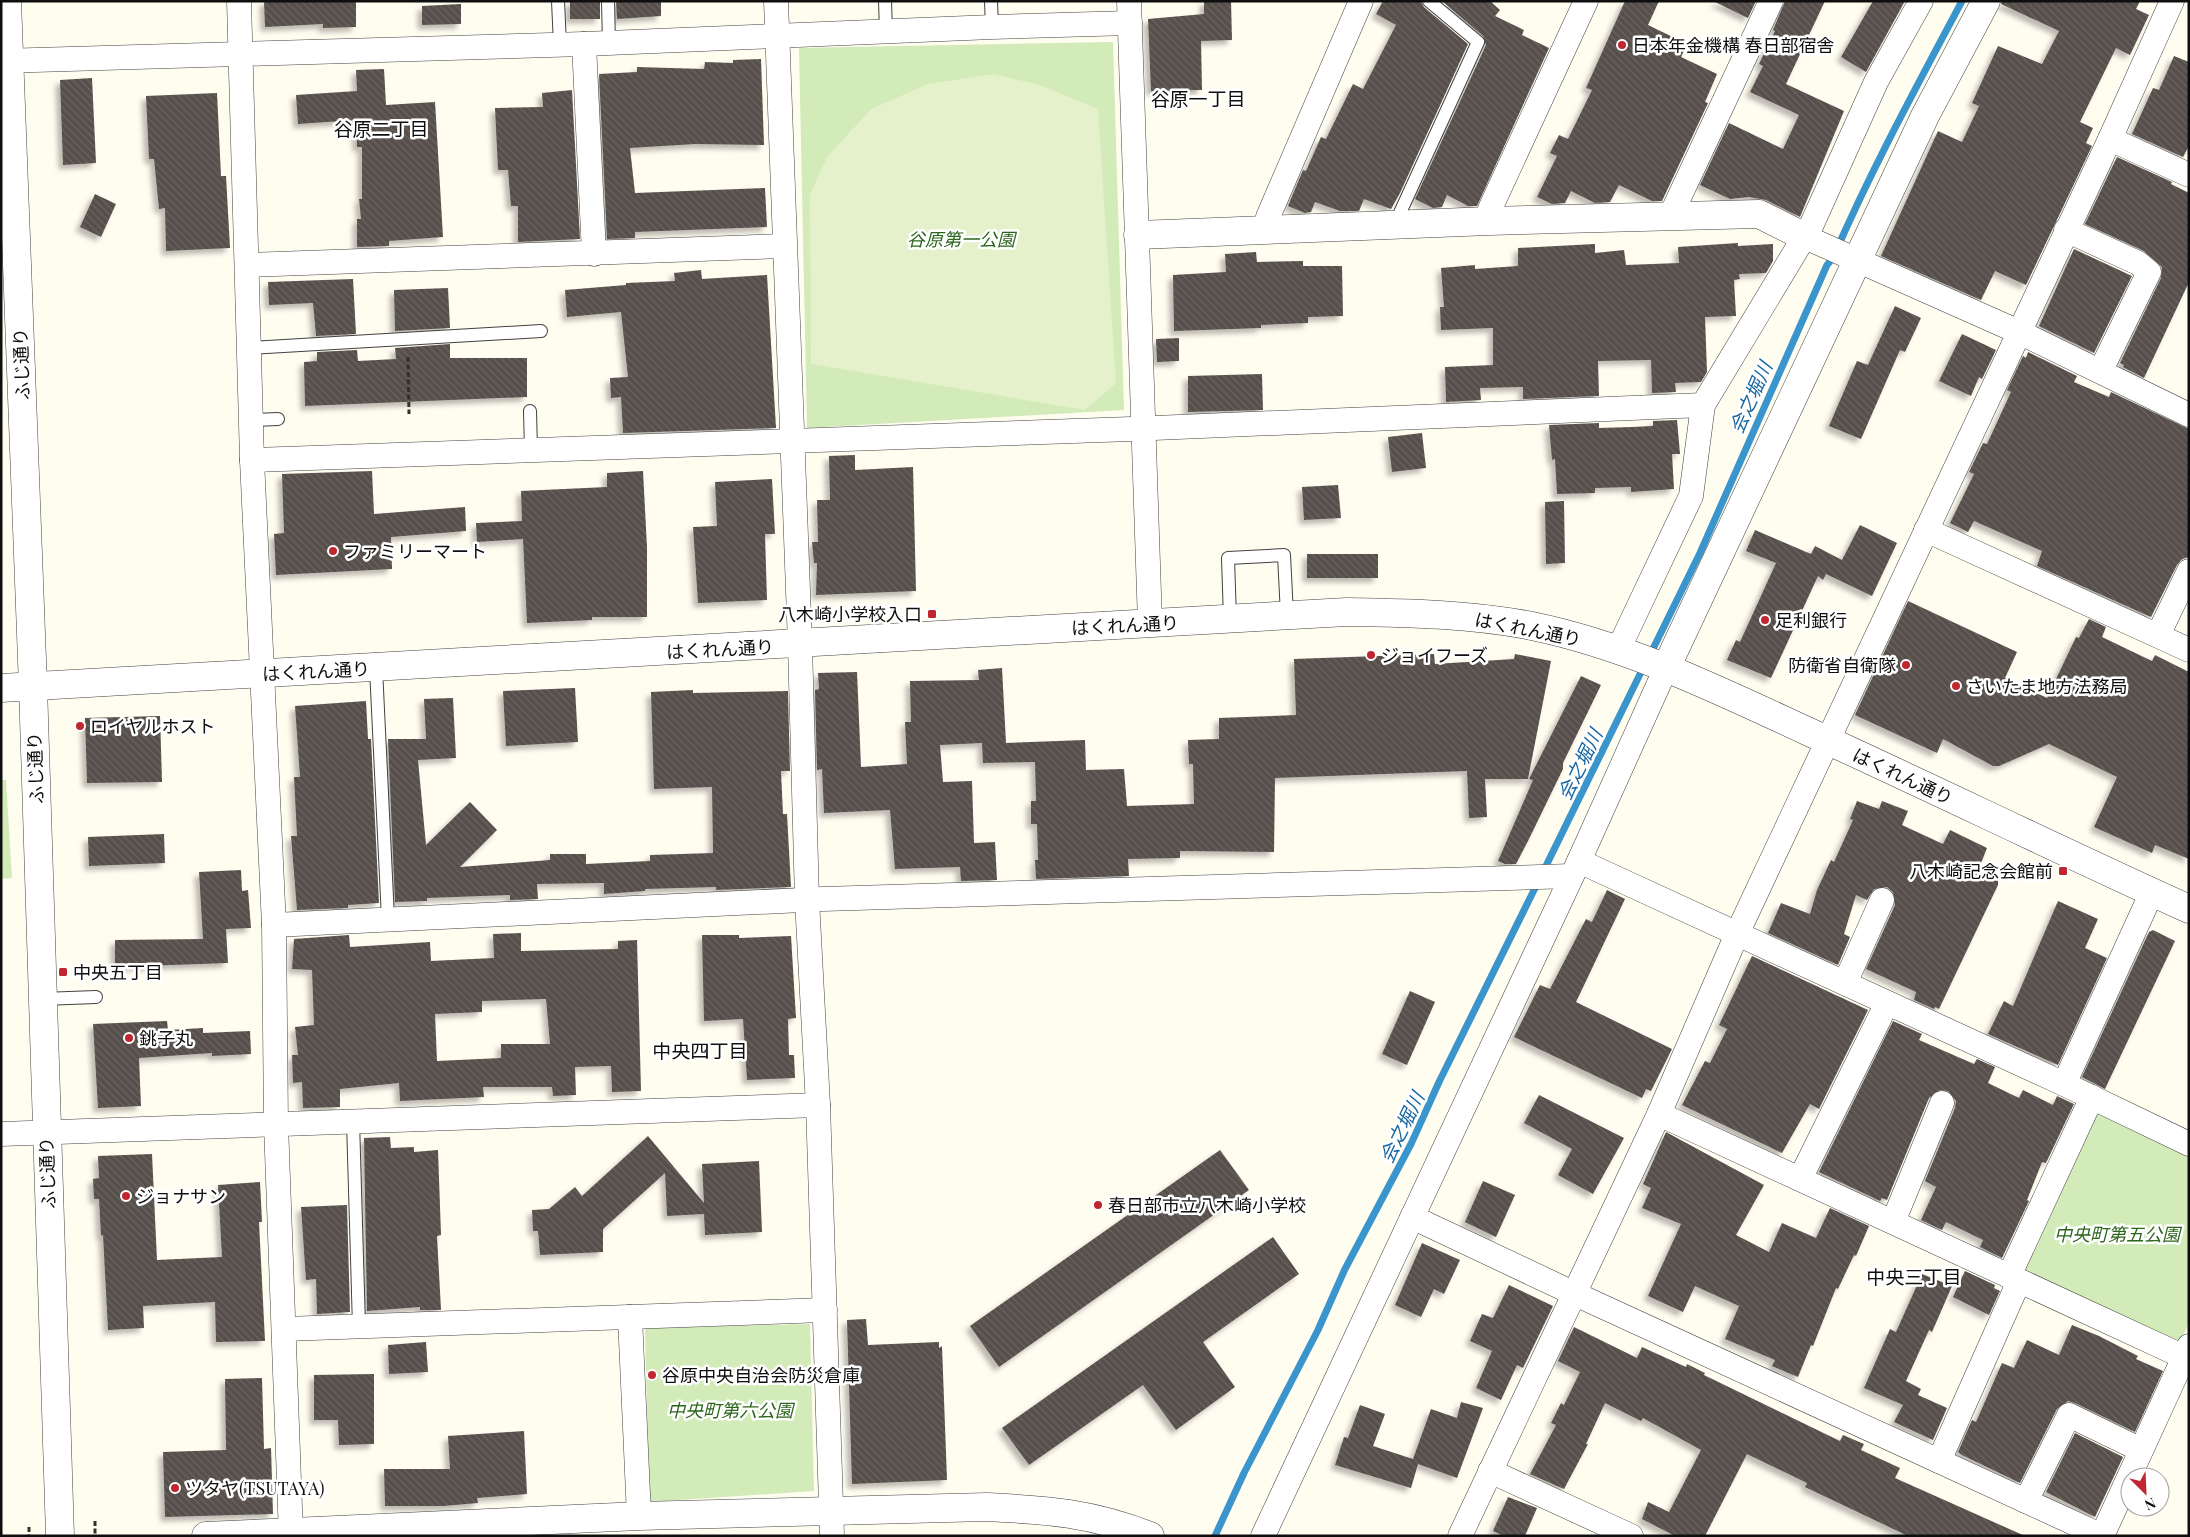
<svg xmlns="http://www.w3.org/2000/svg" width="2190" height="1537" viewBox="0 0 2190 1537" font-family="'Playfair Display','Noto Sans JP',serif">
<defs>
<pattern id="building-back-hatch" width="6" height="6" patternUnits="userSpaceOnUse" patternTransform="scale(1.25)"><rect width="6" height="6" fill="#574f4b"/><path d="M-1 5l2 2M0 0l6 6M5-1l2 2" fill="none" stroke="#6a6461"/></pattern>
<filter id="shadow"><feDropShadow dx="-4.5" dy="4.5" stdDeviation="2.5" flood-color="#0004"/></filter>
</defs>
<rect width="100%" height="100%" fill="#fffcf0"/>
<!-- park -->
<g fill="#d3eab9">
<path d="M1113,42L1124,410L807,428L799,48Z"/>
<path d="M1,780H6L12,878L1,879Z"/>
<path d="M2094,1112L2189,1156V1323L2179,1344L2021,1270Z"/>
<path d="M810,1324L814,1491L649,1502L645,1328Z"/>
</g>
<!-- pitch -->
<path fill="#e4f1cb" d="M994,74L1040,85L1098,109L1116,383L1085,410L811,364L810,195L827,157L871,109L928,84Z"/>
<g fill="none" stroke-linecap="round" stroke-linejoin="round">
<!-- stream -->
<g stroke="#3b95cd" stroke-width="7">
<path d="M1649,657L1700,553L1827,265L1833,258C1871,170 1917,86 1962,1"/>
<path d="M1543,872L1644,666"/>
<path d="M1215,1536L1244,1473L1318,1330L1344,1271L1411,1144L1439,1082L1538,882"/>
</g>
</g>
<!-- building -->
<g fill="url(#building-back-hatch)" fill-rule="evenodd" filter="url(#shadow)">
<path d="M264,1H356V27L323,28V24L265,27Z"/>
<rect x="570" y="1" width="30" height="18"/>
<path d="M616,1H661V16L617,19Z"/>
<path d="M1204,1H1231L1232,40L1201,41L1202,90L1151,91L1148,19L1204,14Z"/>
<path d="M1383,1H1421L1424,7L1468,44L1400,193L1391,209L1364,199L1359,211H1340L1315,202L1311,212L1305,213L1288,206L1303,170L1306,171L1321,137L1326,139L1353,84L1363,89L1396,25L1376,14Z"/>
<path d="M1442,1H1490L1500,10L1495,16L1524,30L1522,35L1549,48L1477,206H1468L1447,195L1442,207L1433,208L1415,199L1486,45L1483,36Z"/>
<path d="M1625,1H1659L1648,25L1687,44L1681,57L1717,74L1705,102L1708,103L1662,201H1652L1619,185L1610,202L1595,203L1571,191L1565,203L1552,204L1537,197L1557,156L1550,153L1559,135L1568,139L1592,90L1586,88Z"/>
<path d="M1713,1H1756L1748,18Z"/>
<path d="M1785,1H1825L1786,84L1844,111L1800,217L1766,200L1749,197L1730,199L1700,185L1729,123L1783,149L1799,115L1750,92L1763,66L1759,64L1775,31L1773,30Z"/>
<path d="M1873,1H1905L1866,72L1841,57Z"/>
<path d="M2002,1H2140L2136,9L2149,15L2130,55L2116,48L2080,122L2093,128L2086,143L2092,146L2026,285L1995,271L1981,300L1881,256L1938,131L1962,142L1979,106L1972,103L1998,46L2042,64L2059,31L2001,4Z"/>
<path d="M461,4V24L422,25V6Z"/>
<path d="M2174,56L2189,62V146L2183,157L2132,134L2153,88L2159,90Z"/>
<path d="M761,59L764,145L695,144L630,148L635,193L765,188L767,227L635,232V238L607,239L599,74L637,72V67L704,69L705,62L733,63V60Z"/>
<path d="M384,69L386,105L435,102L443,237L389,241V246L357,247V219H361L359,199H362V147H357L356,120L298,124L296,95L357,91L356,70Z"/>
<path d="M92,78L96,163L63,165L60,80Z"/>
<path d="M572,90L580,239L518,242V206H511L508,170H498L495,108L543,107L542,93Z"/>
<path d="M217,93L221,176H226L230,248L166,251L165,208L159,209L154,159H149L146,96Z"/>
<path d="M2117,157L2172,182L2171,184L2189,193V282L2144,378L2123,367L2124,365L2120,363L2161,278L2162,267L2144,251L2085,224Z"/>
<path d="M95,194L116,204L101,237L80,227Z"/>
<path d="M1738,243V246L1773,244V261L1766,273L1739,274L1740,279L1734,280L1736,316L1705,317L1707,372L1701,382L1675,383L1676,392L1652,393L1651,360L1598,361L1599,396L1523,399V387L1480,388L1481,400L1446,402L1445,367L1493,365V328L1441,330L1440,307H1444L1441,268L1475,265V269L1518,266V248L1595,244V253L1624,250L1626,265L1679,263L1678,247Z"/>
<path d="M2074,249L2132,276L2094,353L2039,326Z"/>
<path d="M1256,252L1257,262L1303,261V266H1342L1343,316L1308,317V323L1261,325V328L1174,331L1173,275L1226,272L1225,254Z"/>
<path d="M701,270L702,279L767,275L776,428L623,433L621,397L611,398L610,378L628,377L621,312L567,317L565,290L626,285V283L675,281L674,273Z"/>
<path d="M353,279L356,334L316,336L313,303L269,305L268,282Z"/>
<path d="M448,288L450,328L395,331L394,290Z"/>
<path d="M1895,306L1921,318L1905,352L1900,350L1861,439L1829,426L1857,361L1868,365Z"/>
<path d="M1962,334L1996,350L1982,379L1979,377L1971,396L1939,381Z"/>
<path d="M1179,338V361L1157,362L1156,339Z"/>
<path d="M450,344V358H527V397L305,406L304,362L317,361V352L357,350L358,361L396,359L395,348Z"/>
<path d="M2028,352L2077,376L2074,382L2109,397L2111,392L2189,429V557L2182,559L2177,565L2151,617L2037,566L2042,551L1974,521L1968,532L1950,523L1974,474L1969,472L1983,443L1987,444L2011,392L2007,390L2023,356L2026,358Z"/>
<path d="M1262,374L1263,410L1188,412V376Z"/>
<path d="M1677,420L1680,454H1672L1674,489L1631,492V487L1595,488V493L1557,494L1555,459L1552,460L1549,425L1599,423V428L1632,427L1653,426V421Z"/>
<path d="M1422,433L1426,468L1392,472L1388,437Z"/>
<path d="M855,455V470L913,467L916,591L816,595L817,563H814L812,542H818L817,500H830L829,456Z"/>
<path d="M372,471L374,514L465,507L466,531L391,537L392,569L276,575L274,534L284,533L282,474Z"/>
<path d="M643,471L647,547V617H592V620L527,623L523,539L477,542L476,523L522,521L521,491L607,487V473Z"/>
<path d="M772,479L775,534H765L767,600L698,603L693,527L717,526L715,482Z"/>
<path d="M1338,485L1341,518L1304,520L1302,487Z"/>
<path d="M1564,501L1565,563L1546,564L1545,502Z"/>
<path d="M1860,525L1897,543L1872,596L1826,574L1823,580L1818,576L1771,678L1727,660L1736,640L1740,642L1776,563L1746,551L1755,530L1811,554L1815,546L1842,560Z"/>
<rect x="1307" y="554" width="71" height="24"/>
<path d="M1908,601L2017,652L2005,678L2047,698L2076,637L2079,638L2089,619L2106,627L2102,637L2152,661L2155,655L2189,672V859L2155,845L2152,853L2094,827L2117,777L2049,744L1999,766H1993L1943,739L1937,753L1855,715Z"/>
<path d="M1434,654L1435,664L1514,659L1515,654L1551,661L1528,779H1485L1487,817L1469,818L1467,771L1275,778L1274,852L1180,851V858L1128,859L1129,876L1036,879L1035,860H1038L1037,824H1031V801H1036L1035,762L983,763L982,743L940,745L943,782L972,781L974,843L995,842L997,880L961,881L960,867L895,869L890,810L824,813L822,769L817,770L815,690L819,689L818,673L857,672L861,767L907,764L905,722H911L910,681L979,680L978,670L1002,668L1006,743L1085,740L1086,770L1124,769L1127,806L1194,804L1193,764H1189L1188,740L1219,739V718L1296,715L1294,659Z"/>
<path d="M1581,676L1601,685L1563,763V769L1528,841L1516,864H1505L1498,861L1533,780L1529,779Z"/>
<path d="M575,688L578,742L506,746L503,691Z"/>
<path d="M693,690V693L788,691L790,771H781L783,814H787L791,887L716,890V887L645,889V891L604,894V883L537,884L538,899L510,900V895L427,898V901L395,902L388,739H426L424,699L453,698L456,758L418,760L426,845L470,802L497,830L460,867L550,860V854H586V864L650,861V855L713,853L712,787L654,789L651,692Z"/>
<path d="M366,701L368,739H371L379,903L348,905V908L297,910L291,836H297L294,777H300L295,706Z"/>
<path d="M160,716L162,782L87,783L85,718Z"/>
<path d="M1857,801L1879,809L1882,801L1908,811L1902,825L1943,844L1950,830L1987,848L1978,871L1998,880V885L1939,1009L1935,1007L1934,1009L1914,1000L1916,992L1866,969L1895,905L1893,892L1887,887L1874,889L1867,900L1856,895L1844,934L1850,937L1838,965L1768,933L1781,903L1810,914L1817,890L1831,860L1834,862L1853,820L1850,819Z"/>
<path d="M164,834L165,863L89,866L88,837Z"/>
<path d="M241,870L242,891L248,890L251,928L226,929L228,963L115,967V940L203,939L199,872Z"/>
<path d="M1607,890L1625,899L1576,1002L1672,1049L1651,1091L1646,1089L1642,1098L1514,1037L1540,985L1550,989L1586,919L1592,922Z"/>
<path d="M2058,901L2098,919L2085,948L2107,958L2058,1065L1988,1034L2004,1001L2013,1006Z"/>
<path d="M2153,930L2175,941L2105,1089L2082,1077L2149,932Z"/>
<path d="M521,933V951L618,949V941L637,940L641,1091L612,1092L611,1066L575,1067L576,1095L553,1096L552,1087H483L484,1097L400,1101L399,1083L340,1089V1107L303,1108L302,1082L293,1083L292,1055H298L295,1027L314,1025L312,970L292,969L294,939L349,935L350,947L430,942L431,961L494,958L493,934ZM546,999L550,1044H501V1058L437,1061L435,1014L482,1012V1001Z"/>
<path d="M702,935H739V938L791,936L796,1018L788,1019L789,1055H794L795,1078L747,1080L743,1019L704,1021Z"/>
<path d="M1752,956L1868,1010L1819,1109L1810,1104L1782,1153L1682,1105L1705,1061L1710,1063L1727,1029L1719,1025Z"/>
<path d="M1410,991L1435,1002L1407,1065L1382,1054Z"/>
<path d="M167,1021L168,1030L203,1028V1033L250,1031L251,1054L212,1056V1053L139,1058L141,1106L98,1108L93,1024Z"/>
<path d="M1893,1021L1922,1034L1919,1040L1974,1064L1977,1059L1995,1067L1988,1083L2019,1098L2023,1090L2053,1105L2057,1096L2074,1104L2046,1163L2042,1162L2027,1200L2029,1201L2002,1258L1980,1247L1983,1240L1946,1222L1942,1230L1921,1220L1936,1187L1925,1181L1955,1108L1956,1101L1948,1091L1940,1090L1929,1098L1887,1200L1882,1198L1880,1201L1819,1172Z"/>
<path d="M1539,1095L1624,1138L1593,1194L1558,1175L1572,1149L1524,1123Z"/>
<path d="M1666,1132L1764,1185L1736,1235L1769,1252L1782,1223L1816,1238L1830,1208L1869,1226L1856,1256L1854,1255L1838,1289L1836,1288L1813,1346L1811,1345L1798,1377L1772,1366L1775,1360L1725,1339L1739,1306L1695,1286L1683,1312L1648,1296L1681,1224L1642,1208L1651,1188L1643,1184Z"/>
<path d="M648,1136L704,1203L702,1164L759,1161L762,1232L705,1235L704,1214L667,1216L665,1173L603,1229V1252L540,1255L538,1231H533L532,1210L549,1209L575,1187L582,1196Z"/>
<path d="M390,1137L391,1148L414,1147V1152L438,1150L441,1235L437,1236L441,1310H420V1307L367,1311L364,1138Z"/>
<path d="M1220,1150L1249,1190L999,1367L970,1326Z"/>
<path d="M152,1154L157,1260L222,1257L218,1185L260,1182L262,1222H259L265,1341L216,1342L215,1302L143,1306L144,1328L108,1330L103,1235L101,1236L99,1199H94L93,1179L99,1178L98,1156Z"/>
<path d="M1483,1181L1515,1195L1496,1237L1465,1222Z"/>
<path d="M347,1205L350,1312L317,1314L316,1279L306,1280L301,1207Z"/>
<path d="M1273,1237L1299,1274L1203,1342L1235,1387L1176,1430L1143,1385L1029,1465L1002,1428Z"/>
<path d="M1422,1243L1460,1260L1444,1294L1434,1289L1421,1317L1395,1305Z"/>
<path d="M1965,1271L1995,1285L1994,1288L2000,1291L1989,1315L1953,1297Z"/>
<path d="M1922,1274L1952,1286L1932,1332L1929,1330L1906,1381L1921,1389L1918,1395L1947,1408L1933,1440L1894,1422L1903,1405L1864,1388L1890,1329L1896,1332Z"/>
<path d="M1509,1285L1553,1306L1523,1368L1517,1365L1501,1400L1476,1388L1492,1351L1470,1341L1482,1314L1493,1318Z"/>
<path d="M866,1319L868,1345L939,1342V1348L942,1346L947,1480L852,1484L847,1320Z"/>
<path d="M2072,1325L2099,1336L2138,1356L2136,1359L2163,1371L2135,1432L2075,1403L2068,1401L2057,1409L2020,1483L1962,1455L1958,1452L1972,1420L1976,1422L2002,1363L2014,1368L2027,1340L2059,1355Z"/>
<path d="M1574,1327L1637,1358L1642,1347L1686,1367L1687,1364L1705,1373L1704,1375L1840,1441L1843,1435L1864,1444L1861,1450L1900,1468L1895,1478L2025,1536H1908L1805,1487L1807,1483L1747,1454L1705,1536H1675L1642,1519L1648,1502L1669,1512L1701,1450L1643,1418L1641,1421L1605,1403L1586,1444H1588L1564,1489L1530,1474L1556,1425L1551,1423L1561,1403L1564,1405L1580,1372L1558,1361Z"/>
<path d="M426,1342L428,1372L389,1374L388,1345Z"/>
<path d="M374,1374V1444L339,1445L338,1420H314V1375Z"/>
<path d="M262,1378L264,1449L271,1448L273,1514L165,1517L163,1452L226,1450L225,1379Z"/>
<path d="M1461,1402L1483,1408L1457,1478L1418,1464L1411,1488L1335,1465L1344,1437L1348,1438L1360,1405L1385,1414L1373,1446L1413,1459L1431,1409L1457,1418Z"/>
<path d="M524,1431L527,1494L477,1498L478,1503L443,1506H385L384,1469H450L448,1436Z"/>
<path d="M2075,1433L2123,1457L2095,1517L2046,1492Z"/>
<path d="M1508,1497L1537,1508L1525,1536H1504L1493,1531Z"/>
</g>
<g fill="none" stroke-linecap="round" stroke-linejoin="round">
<defs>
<g id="service">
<path d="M558,1L560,45"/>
<path d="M608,1L609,44"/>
<path d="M885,1L886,31"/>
<path d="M991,1L992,27"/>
<path d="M1399,224V215L1478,42L1429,1"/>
<path d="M250,348L541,331"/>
<path d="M530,411L531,450"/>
<path d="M251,420L278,419"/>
<path d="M1230,619L1228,558L1284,555L1287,615"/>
<path d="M376,668L388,919"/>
<path d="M42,999L96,997"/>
<path d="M353,1121L359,1327"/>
</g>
<g id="minor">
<path d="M239,1L252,460L274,925L276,1124L291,1536"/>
<path d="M776,1L800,644L807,900L818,1105L832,1536"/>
<path d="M1129,1L1150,623"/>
<path d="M584,44L594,254"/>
<path d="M1,61L584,44L992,27L1130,23"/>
<path d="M2110,139L2189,175"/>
<path d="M1670,217L1771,1"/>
<path d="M1489,221L1490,209L1586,1"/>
<path d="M1266,229L1268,217L1361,1"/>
<path d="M2066,230L2138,263L2149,272L2101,370"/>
<path d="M1805,237L2019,332L2189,415"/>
<path d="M248,265L784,246"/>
<path d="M252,460L1131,429L1703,405"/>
<path d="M1926,530L2189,650"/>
<path d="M2158,635L2189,571"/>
<path d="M1618,650L1691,496L1703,405L1812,224L1876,82L1921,1"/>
<path d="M1579,861L2064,1084L2189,1144"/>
<path d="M274,925L823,899L1571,876"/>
<path d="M1845,983L1882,900"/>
<path d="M2064,1084L2152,892"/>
<path d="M1659,1114L2184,1357"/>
<path d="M1,1134L818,1105"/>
<path d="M1800,1179L1887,1003"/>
<path d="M1412,1217L1573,1293L2102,1536"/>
<path d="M1893,1222L1942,1103"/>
<path d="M2009,1276L2092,1097"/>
<path d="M630,1317L639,1516"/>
<path d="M285,1329L825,1310"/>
<path d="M1939,1461L2019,1281"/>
<path d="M1490,1471L1631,1536"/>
<path d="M2026,1501L2069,1415L2141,1450"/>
<path d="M1263,1536L1579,861L1666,668"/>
<path d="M1460,1536L1659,1114L1737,934L2110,139L2172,1"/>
<path d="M2102,1536L2189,1346"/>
</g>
<g id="tertiary">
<path d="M7,1L33,686L60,1536"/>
<path d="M1138,235L1489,221L1759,214L1805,237"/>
<path d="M1666,668L1925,116L1986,1"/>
<path d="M1,688L1347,612C1409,613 1471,614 1532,626C1629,646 1718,690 1807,731C1934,789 2061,851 2189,909"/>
<path d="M206,1536L639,1516L987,1507C1048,1510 1092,1513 1150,1536"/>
</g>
</defs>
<!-- service casing -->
<use href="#service" stroke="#414141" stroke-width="14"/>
<!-- minor casing -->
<use href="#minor" stroke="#414141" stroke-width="25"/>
<!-- tertiary casing -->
<use href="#tertiary" stroke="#414141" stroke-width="29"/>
<!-- path -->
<g stroke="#303030" stroke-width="3" stroke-dasharray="5 2.5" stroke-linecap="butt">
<path d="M408,357L409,414"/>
<path d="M95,1521V1536"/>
<path d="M29,1527V1536"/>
</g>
<!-- service -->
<use href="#service" stroke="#fff" stroke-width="12"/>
<!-- minor -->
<use href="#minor" stroke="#fff" stroke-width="24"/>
<!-- tertiary -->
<use href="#tertiary" stroke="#fff" stroke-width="28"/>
</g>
<!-- markers -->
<g fill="#bf262f" stroke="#fff" stroke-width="2">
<circle cx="1622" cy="45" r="5"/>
<circle cx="333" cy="551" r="5"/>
<rect x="927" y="609" width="10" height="10" rx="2.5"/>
<circle cx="1765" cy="620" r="5"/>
<circle cx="1371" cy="655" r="5"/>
<circle cx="1906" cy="665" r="5"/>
<circle cx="1956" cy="686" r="5"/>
<circle cx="80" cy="726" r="5"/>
<rect x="2058" y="866" width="10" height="10" rx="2.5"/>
<rect x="58" y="967" width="10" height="10" rx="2.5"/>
<circle cx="129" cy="1038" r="5"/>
<circle cx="126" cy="1196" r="5"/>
<circle cx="1098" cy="1205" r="5"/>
<circle cx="652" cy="1375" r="5"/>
<circle cx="175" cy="1488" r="5"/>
</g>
<g text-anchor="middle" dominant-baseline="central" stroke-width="5" stroke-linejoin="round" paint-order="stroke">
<!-- poi labels -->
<g font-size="18" fill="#0e0e0e" stroke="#fff" text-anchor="start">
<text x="1632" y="45">日本年金機構 春日部宿舎</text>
<text x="343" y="551">ファミリーマート</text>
<text x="922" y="614" text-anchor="end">八木崎小学校入口</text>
<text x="1775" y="620">足利銀行</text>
<text x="1381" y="655">ジョイフーズ</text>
<text x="1896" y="665" text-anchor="end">防衛省自衛隊</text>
<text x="1966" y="686">さいたま地方法務局</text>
<text x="90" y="726">ロイヤルホスト</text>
<text x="2053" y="871" text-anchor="end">八木崎記念会館前</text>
<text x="73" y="972">中央五丁目</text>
<text x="139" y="1038">銚子丸</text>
<text x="136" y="1196">ジョナサン</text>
<text x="1108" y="1205">春日部市立八木崎小学校</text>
<text x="662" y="1375">谷原中央自治会防災倉庫</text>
<text x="185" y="1488">ツタヤ(TSUTAYA)</text>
</g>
<!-- park labels -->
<g font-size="18" font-style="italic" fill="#2e661e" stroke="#fff">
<text x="961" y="239">谷原第一公園</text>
<text x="2117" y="1234">中央町第五公園</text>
<text x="730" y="1410">中央町第六公園</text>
</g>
<!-- street labels -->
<g font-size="18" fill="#0e0e0e" stroke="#fff">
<text transform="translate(21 364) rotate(-92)">ふじ通り</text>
<text transform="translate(1125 625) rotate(-3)">はくれん通り</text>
<text transform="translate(1528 629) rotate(11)">はくれん通り</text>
<text transform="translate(720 649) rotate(-3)">はくれん通り</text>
<text transform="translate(316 671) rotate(-3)">はくれん通り</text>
<text transform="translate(35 768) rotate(-92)">ふじ通り</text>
<text transform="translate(1903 776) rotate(25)">はくれん通り</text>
<text transform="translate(47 1173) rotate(-92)">ふじ通り</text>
</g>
<!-- neighbourhood labels -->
<g font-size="19" fill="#0e0e0e" stroke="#fff">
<text x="1198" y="98">谷原一丁目</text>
<text x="381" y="128">谷原二丁目</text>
<text x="700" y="1050">中央四丁目</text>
<text x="1914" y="1276">中央三丁目</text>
</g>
<!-- water labels -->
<g font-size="19" font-style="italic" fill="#1766a1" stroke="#fff">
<text transform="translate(1750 397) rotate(-66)">会之堀川</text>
<text transform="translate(1579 764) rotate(-64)">会之堀川</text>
<text transform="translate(1401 1127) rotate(-64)">会之堀川</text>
</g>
</g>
<!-- border -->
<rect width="2190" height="1537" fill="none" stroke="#0e0e0e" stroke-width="5"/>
<!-- north arrow -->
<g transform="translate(2145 1492) rotate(156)"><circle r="24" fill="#ffffff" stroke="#9f9f9f"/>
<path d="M0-4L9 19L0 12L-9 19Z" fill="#bf262f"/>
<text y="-8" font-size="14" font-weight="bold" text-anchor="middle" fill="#0e0e0e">N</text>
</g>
</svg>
